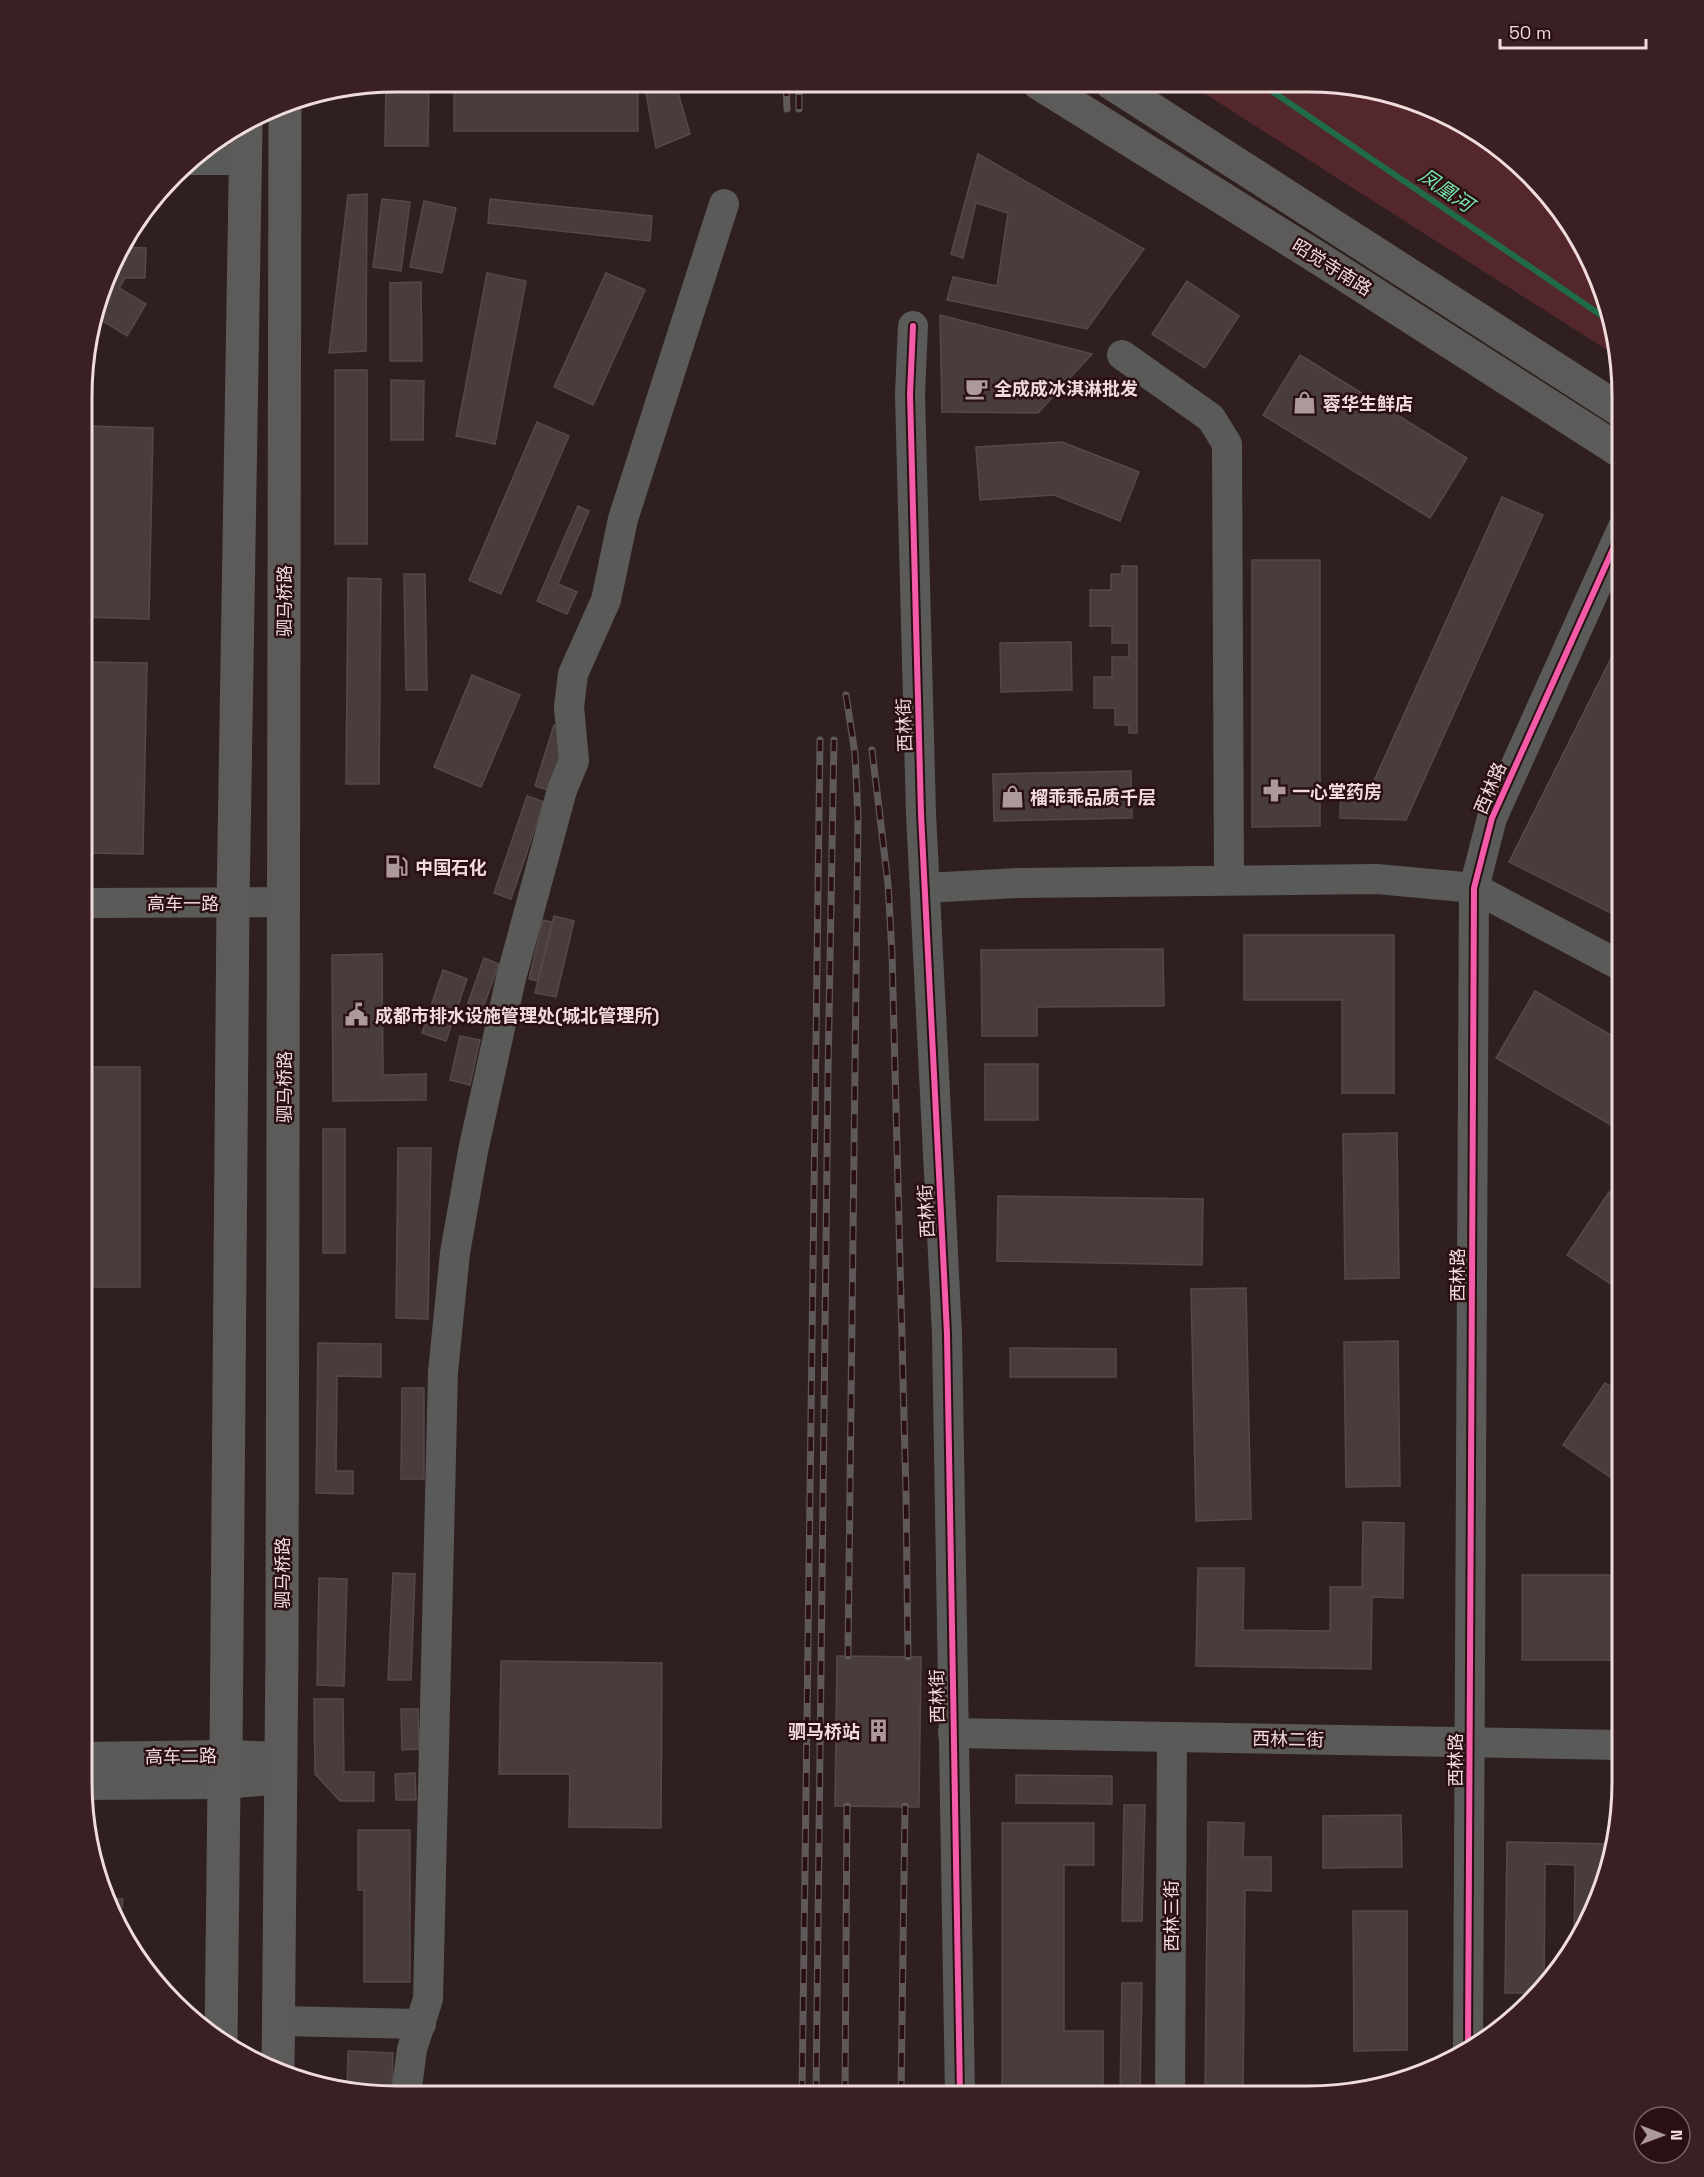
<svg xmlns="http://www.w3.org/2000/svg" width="1704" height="2177" viewBox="0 0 1704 2177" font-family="'Space Grotesk','Noto Sans SC',sans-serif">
<rect width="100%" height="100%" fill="#2f1f21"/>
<!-- green -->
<path fill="#54272c" d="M1188,83L1350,84L1428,105L1483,134L1545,188L1581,239L1612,314L1618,357Z"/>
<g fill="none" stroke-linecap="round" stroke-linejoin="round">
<!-- stream -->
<path stroke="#206b48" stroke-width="6" d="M1260,83L1614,324"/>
</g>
<!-- building -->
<g fill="#493c3d" stroke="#564849" stroke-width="1.5">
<path d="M396,81H429L428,146H385L386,83Z"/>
<path d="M644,82H675L690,134L656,148Z"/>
<rect x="454" y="86" width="184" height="45"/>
<path d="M978,154L1144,249L1087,329L947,300L953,277L997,286L1008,213L976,203L963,258L951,254Z"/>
<path d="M367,194L366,351L329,353L348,195Z"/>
<path d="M382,199L410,202L401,271L373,267Z"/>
<path d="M490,199L652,216L650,241L488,223Z"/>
<path d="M424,201L456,208L442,273L410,267Z"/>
<path d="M120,247L146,248L145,278H125L119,288L146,304L127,336L101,320L94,323Z"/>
<path d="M487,273L526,281L495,444L456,436Z"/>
<path d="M606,273L645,290L593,405L554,387Z"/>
<path d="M1187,281L1239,316L1205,368L1152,334Z"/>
<path d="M421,282L422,361H390V283Z"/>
<path d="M940,315L1092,354L1038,413L942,412Z"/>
<path d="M90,336L95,345L85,351Z"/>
<path d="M1300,355L1467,458L1430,518L1263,415Z"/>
<rect x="335" y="370" width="32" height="174"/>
<path d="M391,380L424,381L423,440H391Z"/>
<path d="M537,422L569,436L501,594L469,580Z"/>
<path d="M87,426L153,428L149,619L83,617Z"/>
<path d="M1062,442L1139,472L1120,521L1054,495L980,500L976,447Z"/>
<path d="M1502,497L1543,515L1406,820L1340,818L1341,782L1373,783Z"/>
<path d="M578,506L589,511L558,584L577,592L567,614L537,601Z"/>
<path d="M1252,560H1320V826L1252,827Z"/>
<path d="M1122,566H1137V733H1129V725H1115V708H1094V677H1112V657H1129V643H1112V626H1090V590H1111V574H1122Z"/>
<path d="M404,574H425L427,690H406Z"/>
<path d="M348,578L381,579L379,784H346Z"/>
<path d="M1623,634V815L1611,840L1623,846V919L1509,862Z"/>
<path d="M1071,642L1072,690L1001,692L1000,643Z"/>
<path d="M83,662L147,663L143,854L83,853Z"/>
<path d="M472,675L520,695L481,787L434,767Z"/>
<path d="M554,725L569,730L551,791L535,786Z"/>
<path d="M1131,771L1132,818L994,821L993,774Z"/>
<path d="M527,796L544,802L511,899L494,893Z"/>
<path d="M554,916L574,921L556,997L535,993Z"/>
<path d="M543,920L552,922L538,981L529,979Z"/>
<path d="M1244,935H1394V1093H1342V1000H1244Z"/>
<path d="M1163,949L1164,1006L1037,1007V1036H982L981,950Z"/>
<path d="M382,954L383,1075L426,1074V1100L333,1101L332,955Z"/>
<path d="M484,958L499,964L479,1019L464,1014Z"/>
<path d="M443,970L467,979L446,1041L422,1033Z"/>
<path d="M1535,991L1623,1042V1132L1496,1058Z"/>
<path d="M460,1036L480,1040L470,1085L450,1080Z"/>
<rect x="985" y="1064" width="53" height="56"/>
<path d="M82,1067H140V1287H84Z"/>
<rect x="323" y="1129" width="22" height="124"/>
<path d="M1397,1133L1399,1278L1345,1279L1343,1134Z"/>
<path d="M398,1148H431L428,1319L396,1318Z"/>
<path d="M1609,1192L1623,1201V1292L1567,1255Z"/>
<path d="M998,1196L1203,1199L1202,1265L997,1261Z"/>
<path d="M1246,1288L1251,1519L1196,1521L1191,1289Z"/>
<path d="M1398,1341L1400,1486L1346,1487L1344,1342Z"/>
<path d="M318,1343L381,1344V1377L337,1376L336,1471H353V1494L316,1493Z"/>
<path d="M1010,1348L1116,1349V1377H1010Z"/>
<path d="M1605,1383L1623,1394L1622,1485L1563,1445Z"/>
<path d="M402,1388H424V1479H401Z"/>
<path d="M1363,1522L1404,1523L1403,1598L1372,1597L1371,1669L1196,1666L1198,1568H1244L1243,1630L1330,1631V1587H1362Z"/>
<path d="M393,1573L415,1574L411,1680H388Z"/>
<rect x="1522" y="1575" width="100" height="85"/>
<path d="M319,1578L347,1579L344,1686L317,1685Z"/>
<path d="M837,1656L921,1657L919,1807L835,1806Z"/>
<path d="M501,1661L662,1663L661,1828L569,1827L570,1774H499Z"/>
<path d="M314,1699H343L344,1772H374V1801H340L315,1774Z"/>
<path d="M401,1709H418L419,1749L402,1750Z"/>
<path d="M415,1773L416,1800H396L395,1774Z"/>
<path d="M1016,1775L1112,1776V1804L1016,1803Z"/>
<path d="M1124,1805H1145L1142,1921H1122Z"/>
<path d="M1401,1815L1402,1867L1323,1868V1816Z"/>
<path d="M1208,1822L1244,1823L1243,1857H1271V1891L1245,1890L1243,2095H1205Z"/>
<path d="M1002,1823H1094V1865H1064V2031H1103V2095H1002Z"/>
<path d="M358,1830H410V1982H364V1890H358Z"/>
<path d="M1507,1842L1614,1844L1606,1882L1581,1939L1574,1948L1575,1865L1545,1864L1544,1987L1539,1993H1505Z"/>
<path d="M106,1898L123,1899L119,1929Z"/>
<path d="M1353,1911H1407V2050L1354,2051Z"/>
<path d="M1122,1983H1142L1140,2095H1120Z"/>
<path d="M348,2051L393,2053L392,2095H375L347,2090Z"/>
</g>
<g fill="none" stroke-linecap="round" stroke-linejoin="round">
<!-- minor -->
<g stroke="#5a5b59" stroke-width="30">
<path d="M187,160H246"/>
<path d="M913,326L910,394L921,814L947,1334L960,2095"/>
<path d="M1122,355L1211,418L1227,444L1229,880"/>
<path d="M925,888L1019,883L1377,879L1474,888L1623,967"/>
<path d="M83,903L284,902"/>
<path d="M953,1733L1622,1745"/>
<path d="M81,1757L226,1755L281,1757"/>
<path d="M81,1785L224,1784L281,1779"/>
<path d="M278,2021L421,2024"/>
<path d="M1468,2052L1474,888L1492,818L1623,527"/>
<path d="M406,2095L412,2049L428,1999L443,1372L455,1253L473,1151L511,978L562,790L574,761L569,707L573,674L606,600L623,519L724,204"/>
<path d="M1170,2095L1172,1737"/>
</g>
<!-- major -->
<g stroke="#5d5b59" stroke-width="33">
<path d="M1038,83L1323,261L1623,453"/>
<path d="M1111,83L1623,412"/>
<path d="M221,2043L224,1784L226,1755L233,903L246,126"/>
<path d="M278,2071L282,1648L285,103"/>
</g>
<defs>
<g id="rail">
<path d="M786,82L787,109"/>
<path d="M799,109V82"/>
<path d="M846,695L855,754L858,817L848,1656"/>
<path d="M872,750L888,884L892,953L906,1494L908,1657"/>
<path d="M802,2095L820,740"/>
<path d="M816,2095L828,1073L834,740"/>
<path d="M845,2095L847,1806"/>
<path d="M901,2095L905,1806"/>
</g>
</defs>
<!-- rail casing -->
<use href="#rail" stroke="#5e5958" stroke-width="7"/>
<!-- rail -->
<use href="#rail" stroke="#2a0f13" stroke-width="4.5" stroke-dasharray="14" stroke-linecap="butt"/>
<defs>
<g id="cycleway">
<path d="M913,326L910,394L921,814L947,1334L960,2095"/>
<path d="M1468,2052L1474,888L1492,818L1623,527"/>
</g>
</defs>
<!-- cycleway casing -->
<use href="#cycleway" stroke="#2a0f13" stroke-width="10"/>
<!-- cycleway -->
<use href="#cycleway" stroke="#f35aa7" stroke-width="6"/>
</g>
<!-- icons -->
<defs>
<symbol id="cafe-bare" viewBox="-9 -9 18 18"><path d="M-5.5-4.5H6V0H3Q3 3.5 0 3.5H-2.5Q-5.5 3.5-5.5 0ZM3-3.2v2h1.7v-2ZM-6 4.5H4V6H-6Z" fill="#ac9a9b" stroke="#2a0f13" stroke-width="2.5" paint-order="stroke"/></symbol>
<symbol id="shop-bare" viewBox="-9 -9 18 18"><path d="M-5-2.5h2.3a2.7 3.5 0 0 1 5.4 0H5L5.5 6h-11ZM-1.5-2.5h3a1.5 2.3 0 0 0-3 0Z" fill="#ac9a9b" stroke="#2a0f13" stroke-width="2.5" paint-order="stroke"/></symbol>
<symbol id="pharmacy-bare" viewBox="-9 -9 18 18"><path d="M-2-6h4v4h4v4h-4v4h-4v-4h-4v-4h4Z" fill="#ac9a9b" stroke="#2a0f13" stroke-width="2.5" paint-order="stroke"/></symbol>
<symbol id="fuel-bare" viewBox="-9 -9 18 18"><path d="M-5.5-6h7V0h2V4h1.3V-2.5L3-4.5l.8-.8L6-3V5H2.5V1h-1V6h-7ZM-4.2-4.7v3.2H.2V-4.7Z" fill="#ac9a9b" stroke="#2a0f13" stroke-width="2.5" paint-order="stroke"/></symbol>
<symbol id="civic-bare" viewBox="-9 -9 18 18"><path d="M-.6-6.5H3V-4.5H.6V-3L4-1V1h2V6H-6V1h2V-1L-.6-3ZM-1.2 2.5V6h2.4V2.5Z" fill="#ac9a9b" stroke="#2a0f13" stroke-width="2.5" paint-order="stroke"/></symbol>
<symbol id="building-bare" viewBox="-9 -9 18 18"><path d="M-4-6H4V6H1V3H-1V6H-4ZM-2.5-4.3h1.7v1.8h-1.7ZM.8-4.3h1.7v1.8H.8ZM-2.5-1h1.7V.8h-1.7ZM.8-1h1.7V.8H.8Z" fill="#ac9a9b" stroke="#2a0f13" stroke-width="2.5" paint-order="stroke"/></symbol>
</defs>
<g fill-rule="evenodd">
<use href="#cafe-bare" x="960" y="372" width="33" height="33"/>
<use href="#shop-bare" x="1288" y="386" width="33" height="33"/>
<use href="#pharmacy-bare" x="1258" y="774" width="33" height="33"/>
<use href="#shop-bare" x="996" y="780" width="33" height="33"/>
<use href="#fuel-bare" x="380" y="850" width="33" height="33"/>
<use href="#civic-bare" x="340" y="998" width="33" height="33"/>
<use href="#building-bare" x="862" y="1714" width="33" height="33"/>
</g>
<g text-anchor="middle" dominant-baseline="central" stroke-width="5" stroke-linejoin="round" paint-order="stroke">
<!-- street labels -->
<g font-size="18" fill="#f0dcdd" stroke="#2a0f13">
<text transform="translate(1332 267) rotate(32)">昭觉寺南路</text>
<text transform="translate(284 601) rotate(-90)">驷马桥路</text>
<text transform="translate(904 725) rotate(-92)">西林街</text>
<text transform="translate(1490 788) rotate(-67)">西林路</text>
<text x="183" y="903">高车一路</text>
<text transform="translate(284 1087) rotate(-90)">驷马桥路</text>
<text transform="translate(926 1211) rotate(-93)">西林街</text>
<text transform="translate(1457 1275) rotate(-90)">西林路</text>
<text transform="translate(282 1573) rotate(-90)">驷马桥路</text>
<text transform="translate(937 1696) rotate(-91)">西林街</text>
<text transform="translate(1288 1739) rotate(1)">西林二街</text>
<text transform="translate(181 1756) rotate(-1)">高车二路</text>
<text transform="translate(1455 1760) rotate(-90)">西林路</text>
<text transform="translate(1171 1916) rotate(-90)">西林三街</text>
</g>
<!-- poi labels -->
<g font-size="18" font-weight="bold" fill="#f0dcdd" stroke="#2a0f13" text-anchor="start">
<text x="994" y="388">全成成冰淇淋批发</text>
<text x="1323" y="403">蓉华生鲜店</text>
<text x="1292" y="791">一心堂药房</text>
<text x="1030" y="797">榴乖乖品质千层</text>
<text x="415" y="867">中国石化</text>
<text x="375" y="1015">成都市排水设施管理处(城北管理所)</text>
<text x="860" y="1731" text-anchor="end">驷马桥站</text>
</g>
<!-- water labels -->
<g font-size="20" font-style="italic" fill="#76e5aa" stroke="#2a0f13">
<text transform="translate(1446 190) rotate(34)">凤凰河</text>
</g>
</g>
<!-- crop -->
<path d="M0 0H1704V2177H0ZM396 92H1308A304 304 0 0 1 1612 396V1782A304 304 0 0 1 1308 2086H396A304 304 0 0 1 92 1782V396A304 304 0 0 1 396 92Z" fill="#3a1f23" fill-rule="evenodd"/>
<path fill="none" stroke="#f0dcdd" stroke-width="3" d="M396 92H1308A304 304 0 0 1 1612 396V1782A304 304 0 0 1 1308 2086H396A304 304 0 0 1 92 1782V396A304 304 0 0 1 396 92Z"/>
<!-- north arrow -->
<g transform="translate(1662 2135) rotate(90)"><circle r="28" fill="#2a0f13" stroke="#796164" stroke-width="1.5"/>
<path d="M0-4.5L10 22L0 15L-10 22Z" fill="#ac9a9b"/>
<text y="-9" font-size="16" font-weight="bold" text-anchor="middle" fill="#f0dcdd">N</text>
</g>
<!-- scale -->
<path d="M1500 39v9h146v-9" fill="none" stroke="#f0dcdd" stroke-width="3"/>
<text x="1509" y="39" font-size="18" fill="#f0dcdd" stroke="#2a0f13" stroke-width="4.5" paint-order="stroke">50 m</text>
</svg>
